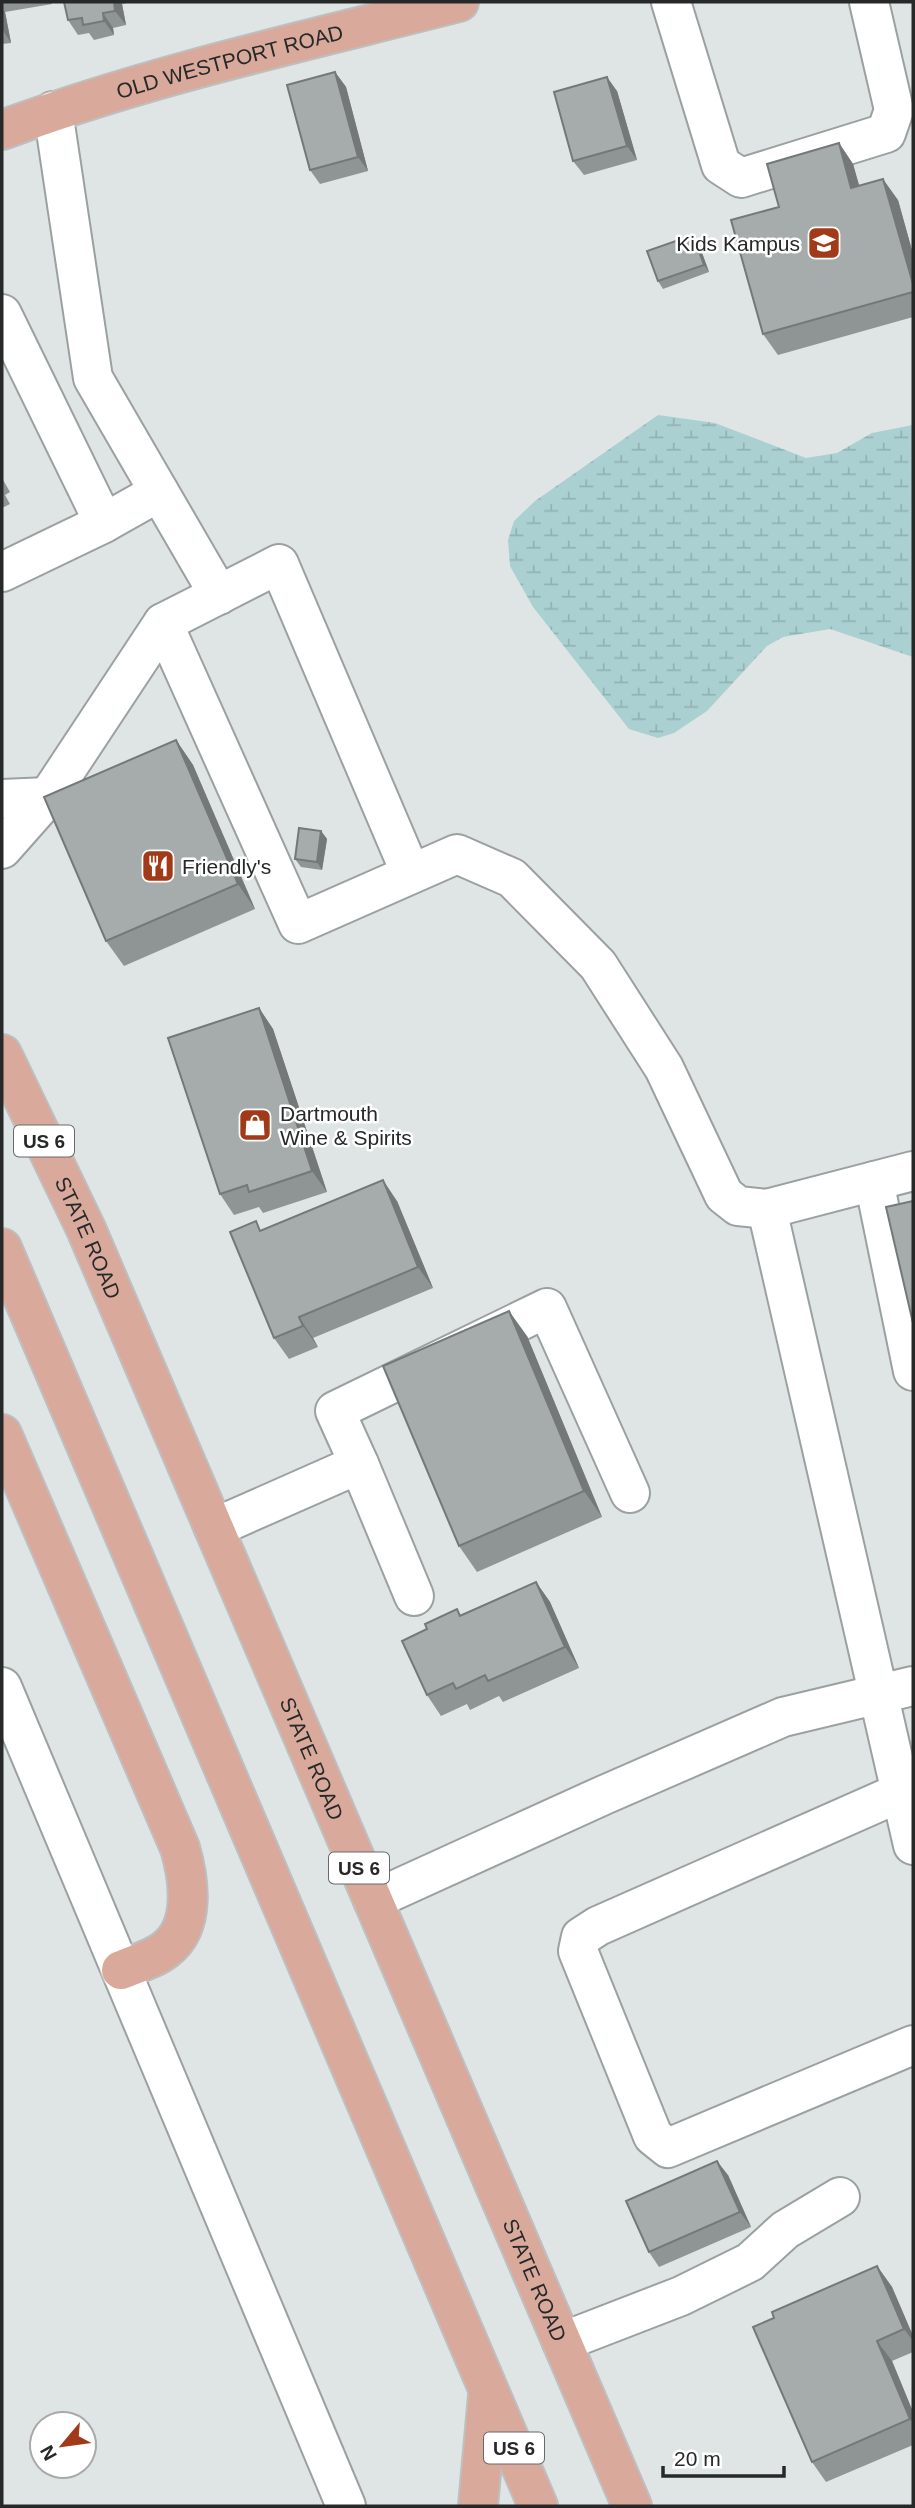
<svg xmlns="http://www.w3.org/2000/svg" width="915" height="2508" viewBox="0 0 915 2508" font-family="Helvetica,sans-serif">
<defs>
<pattern id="wetland-marsh" width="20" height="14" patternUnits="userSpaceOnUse" patternTransform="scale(1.75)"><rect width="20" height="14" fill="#aad0d2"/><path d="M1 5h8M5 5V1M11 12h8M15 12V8" fill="none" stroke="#92b3b4"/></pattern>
</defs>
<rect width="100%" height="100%" fill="#dfe5e5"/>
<!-- wetland -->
<path fill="url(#wetland-marsh)" d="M658,415L715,423L806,458L837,453L872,433L913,425V657L830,629L783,637L767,646L707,711L674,733L658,738L629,729L533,607L510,566L508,540L514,521L535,501Z"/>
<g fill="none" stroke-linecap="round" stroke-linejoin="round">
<defs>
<g id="minor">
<path d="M671,2L721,165L741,178L886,133L894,110L869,2"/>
<path d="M53,111L93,378L219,595"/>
<path d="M2,314L104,523"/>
<path d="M2,572L104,523L159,492"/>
<path d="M163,623L298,924L457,854L512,878L598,965L664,1068L724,1195L738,1206L767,1209"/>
<path d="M2,799L48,797"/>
<path d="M2,849L48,797L163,623L279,564L411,874"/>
<path d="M913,1171L767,1209L913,1845"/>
<path d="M874,1181L913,1371"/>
<path d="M359,1464L335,1411L547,1308L630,1493"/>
<path d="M214,1528L359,1464L414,1596"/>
<path d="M2,1687L346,2506"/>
<path d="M901,1792L598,1926L581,1937L578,1951L653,2136L668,2148L913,2045"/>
<path d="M373,1900L604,1795L783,1717L913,1686"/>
<path d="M562,2342L681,2296L750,2262L785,2230L840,2197"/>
</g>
<g id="major">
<path id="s1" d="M2,130C150,75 306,41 459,2"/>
<path id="s2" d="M2,1054L86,1229L632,2506"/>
<path d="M2,1248L538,2506"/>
<path d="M2,1434L180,1848C189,1879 196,1926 166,1949C154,1959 135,1964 121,1970"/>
<path d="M478,2506L488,2396"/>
</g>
</defs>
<!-- minor casing -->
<use href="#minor" stroke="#9ba0a0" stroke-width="42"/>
<!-- major casing -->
<use href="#major" stroke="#bebfbf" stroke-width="42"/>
<!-- minor -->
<use href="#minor" stroke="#fff" stroke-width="38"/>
<!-- major -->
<use href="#major" stroke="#d9aa9c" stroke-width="38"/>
</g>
<!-- wall -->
<g fill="#8f9494">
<path d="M2,2H52V4L5,12L11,43L2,44Z"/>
<path d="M64,2H127V3L122,4L126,25L113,28L114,35L94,40L89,33L78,35L68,20Z"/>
<path d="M335,72L346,87L368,171L320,184L310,170Z"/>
<path d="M617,91L637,160L584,175L573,161Z"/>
<path d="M839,143L853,164L859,186L898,200L913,254V317L778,355L763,334L779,207Z"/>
<path d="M693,235L698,242L709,272L663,289L658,281Z"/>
<path d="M2,478L10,492L5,495L10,504L2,508Z"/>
<path d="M176,740L193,765L255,909L124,966L106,941Z"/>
<path d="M321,831L327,839L322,870L301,867L295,859Z"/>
<path d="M259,1008L273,1029L327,1192L263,1213L259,1207L234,1215L220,1194Z"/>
<path d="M397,1201L433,1288L313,1338L318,1347L289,1359L274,1338L263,1230Z"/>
<path d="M527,1336L602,1517L477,1572L459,1546Z"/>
<path d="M536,1582L550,1602L579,1668L503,1702L499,1696L470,1710L467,1704L441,1716L427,1695V1629Z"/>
<path d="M728,2175L751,2227L659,2267L649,2252Z"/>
<path d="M877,2266L892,2287L913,2336V2352L892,2361L913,2412V2445L826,2482L812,2462L774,2318Z"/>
</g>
<!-- shaded-wall -->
<g fill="#747878">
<path d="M114,2H120L122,4L126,25L115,11Z"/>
<path d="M2,8L5,12L11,43L2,29Z"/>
<path d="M103,13L113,28L114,35L104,21Z"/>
<path d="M335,72L346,87L368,171L358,157Z"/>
<path d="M607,77L617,91L637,160L627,146Z"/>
<path d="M839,143L853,164L866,209L851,188Z"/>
<path d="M883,179L898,200L913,254V284Z"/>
<path d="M693,235L698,242L709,272L704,265Z"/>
<path d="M176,740L193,765L255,909L238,884Z"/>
<path d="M321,831L327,839L322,870L317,862Z"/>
<path d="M259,1008L273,1029L327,1192L312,1171Z"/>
<path d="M383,1180L397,1201L433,1288L418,1267Z"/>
<path d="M509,1311L527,1336L602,1517L584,1491Z"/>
<path d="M299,1317L313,1338L318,1347L303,1326Z"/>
<path d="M536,1582L550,1602L579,1668L565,1647Z"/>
<path d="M717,2161L728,2175L751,2227L740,2212Z"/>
<path d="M877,2266L892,2287L913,2336V2341L904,2329Z"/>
<path d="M877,2341L892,2361L913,2412V2423L910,2419Z"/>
</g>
<!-- building -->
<g fill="#a6acac" stroke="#747878" stroke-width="2">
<path d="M64,2H114L115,11L103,13L104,21L83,25L82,18L68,20Z"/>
<path d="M335,72L358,157L310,170L287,85Z"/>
<path d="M607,77L627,146L573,161L554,92Z"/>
<path d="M839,143L851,188L883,179L913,284V292L763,334L731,220L779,207L767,164Z"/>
<path d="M693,235L704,265L658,281L647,251Z"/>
<path d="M176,740L238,884L106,941L44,797Z"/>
<path d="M299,828L321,831L317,862L295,859Z"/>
<path d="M259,1008L312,1171L249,1192L247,1185L220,1194L168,1038Z"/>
<path d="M383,1180L418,1267L299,1317L303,1326L274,1338L230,1232L256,1221L260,1231Z"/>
<path d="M913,1201V1323L886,1207Z"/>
<path d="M509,1311L584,1491L459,1546L383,1366Z"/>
<path d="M536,1582L565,1647L488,1681L485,1675L456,1689L453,1683L427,1695L402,1641L427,1629L425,1624L457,1609L460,1616Z"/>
<path d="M717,2161L740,2212L649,2252L626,2201Z"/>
<path d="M877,2266L904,2329L877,2341L910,2419L812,2462L753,2327L774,2318L772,2312Z"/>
</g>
<!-- icons -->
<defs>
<symbol id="school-square" viewBox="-11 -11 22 22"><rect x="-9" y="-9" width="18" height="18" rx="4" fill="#a13a18" stroke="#fff"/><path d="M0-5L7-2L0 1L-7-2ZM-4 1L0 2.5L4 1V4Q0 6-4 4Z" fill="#fff"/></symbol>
<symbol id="restaurant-square" viewBox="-11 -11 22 22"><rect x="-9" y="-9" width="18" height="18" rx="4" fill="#a13a18" stroke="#fff"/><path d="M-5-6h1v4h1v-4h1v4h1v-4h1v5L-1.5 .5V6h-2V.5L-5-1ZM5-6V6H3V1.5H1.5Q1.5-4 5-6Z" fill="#fff"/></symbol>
<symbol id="shop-square" viewBox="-11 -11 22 22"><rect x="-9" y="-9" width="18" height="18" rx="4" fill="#a13a18" stroke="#fff"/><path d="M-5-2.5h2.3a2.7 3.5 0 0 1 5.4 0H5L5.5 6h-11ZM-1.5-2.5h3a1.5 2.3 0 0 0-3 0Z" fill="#fff"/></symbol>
</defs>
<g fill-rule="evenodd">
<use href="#school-square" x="805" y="224" width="38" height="38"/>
<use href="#restaurant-square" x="139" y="847" width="38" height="38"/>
<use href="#shop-square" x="236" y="1106" width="38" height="38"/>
</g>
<g text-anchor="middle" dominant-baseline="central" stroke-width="5" stroke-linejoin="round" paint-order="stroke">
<!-- shield labels -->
<g fill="#fff" stroke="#686969" stroke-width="2">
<rect x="14" y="1125.5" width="60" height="31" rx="5"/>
<rect x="329" y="1852.5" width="60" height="31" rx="5"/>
<rect x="484" y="2432.5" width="60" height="31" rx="5"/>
</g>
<g font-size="19" font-weight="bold" fill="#272929">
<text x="44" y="1141">US 6</text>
<text x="359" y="1868">US 6</text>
<text x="514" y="2448">US 6</text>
</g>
<!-- street labels -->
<g font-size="21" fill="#272929" stroke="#fff">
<text stroke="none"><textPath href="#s1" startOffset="238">OLD WESTPORT ROAD</textPath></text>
<text stroke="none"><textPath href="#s2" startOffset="203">STATE ROAD</textPath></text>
<text stroke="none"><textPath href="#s2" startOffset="770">STATE ROAD</textPath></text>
<text stroke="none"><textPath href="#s2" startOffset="1337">STATE ROAD</textPath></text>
</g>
<!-- poi labels -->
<g font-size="21" fill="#272929" stroke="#fff" text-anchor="start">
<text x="800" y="243" text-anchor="end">Kids Kampus</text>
<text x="182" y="866">Friendly's</text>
<text x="280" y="1113">Dartmouth<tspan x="280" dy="24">Wine &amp; Spirits</tspan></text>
</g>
</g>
<!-- border -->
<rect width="915" height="2508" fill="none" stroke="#272929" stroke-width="7"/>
<!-- north arrow -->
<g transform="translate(63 2445) rotate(241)"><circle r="33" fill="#ffffff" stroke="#a9a9a9" stroke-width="2"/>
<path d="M0-5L12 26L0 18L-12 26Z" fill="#a13a18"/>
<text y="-10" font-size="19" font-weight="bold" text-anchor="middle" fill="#272929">N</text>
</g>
<!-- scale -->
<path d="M663 2466v10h121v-10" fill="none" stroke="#272929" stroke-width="3.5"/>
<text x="674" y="2466" font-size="21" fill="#272929" stroke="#ffffff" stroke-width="5" paint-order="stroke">20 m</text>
</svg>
